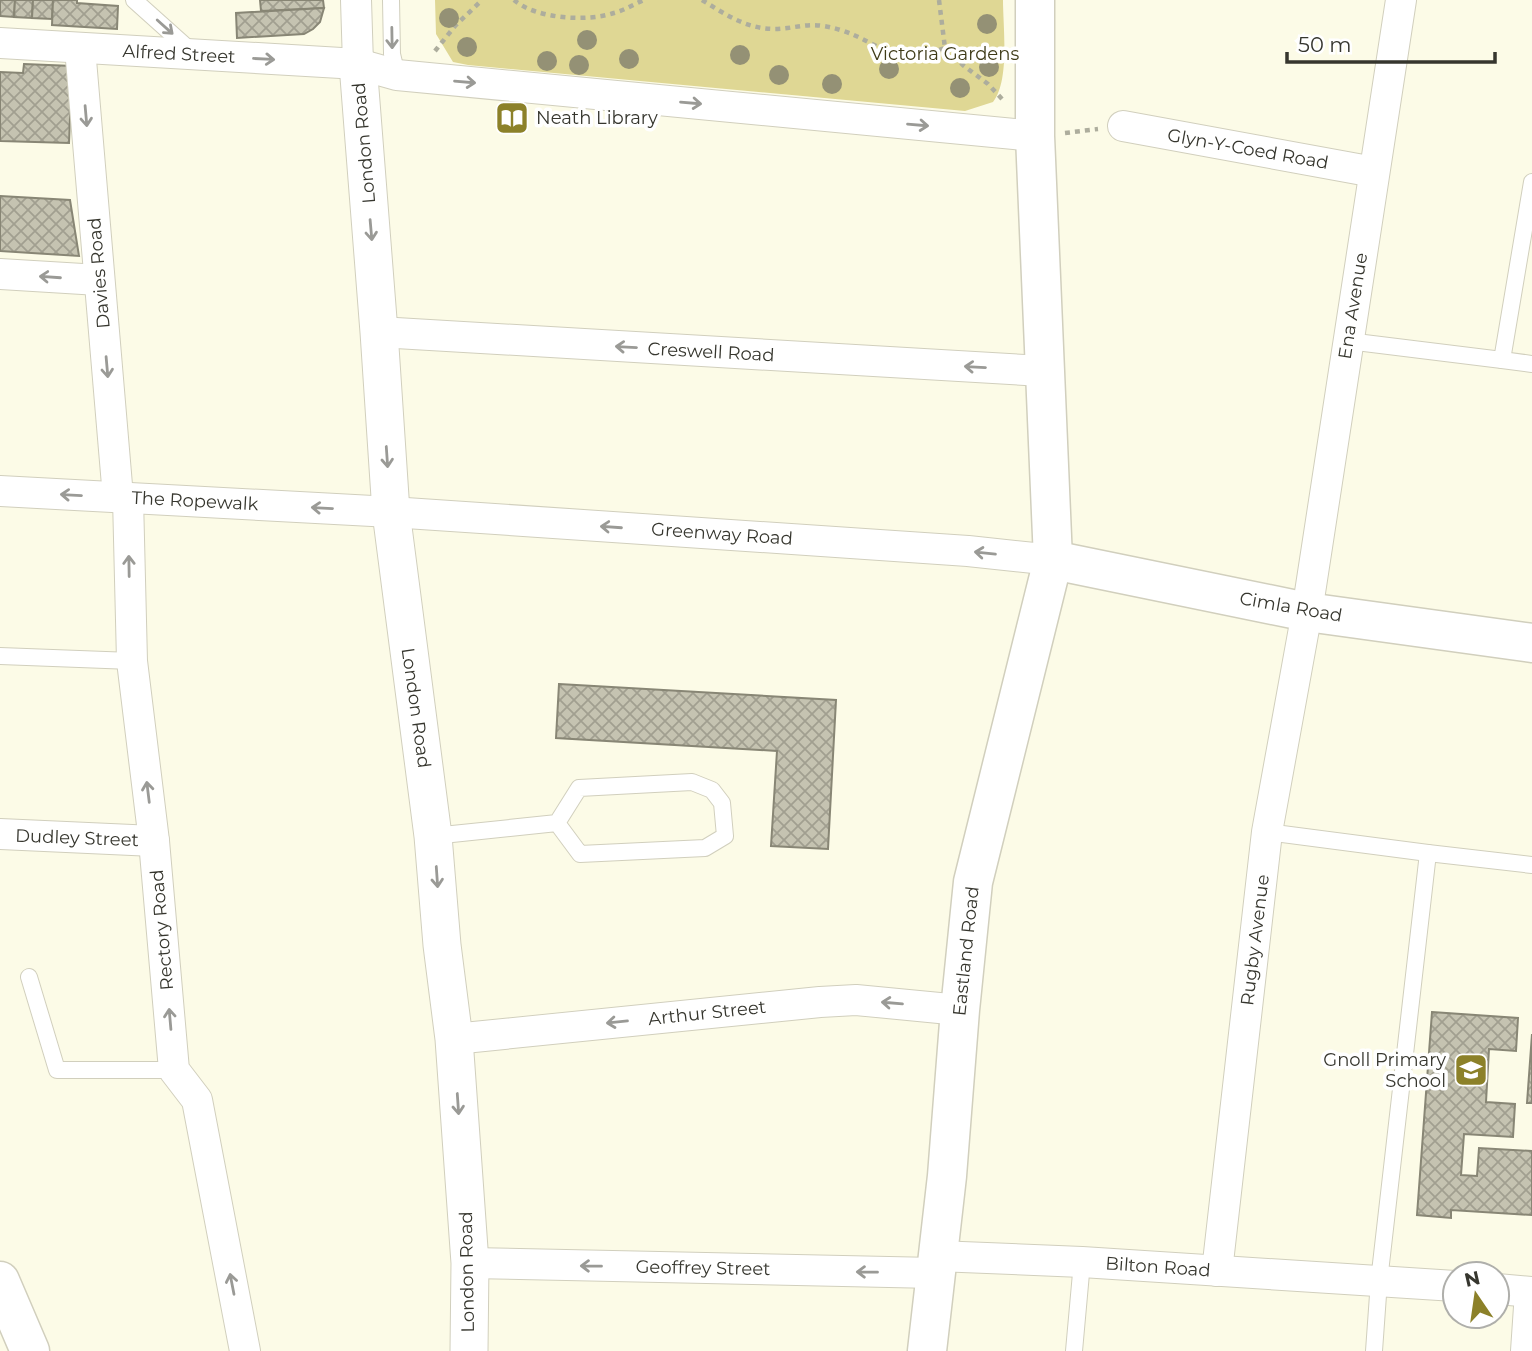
<svg xmlns="http://www.w3.org/2000/svg" width="1532" height="1351" viewBox="0 0 1532 1351" font-family="Montserrat,sans-serif">
<defs>
<pattern id="building-cross-hatch" width="8" height="8" patternUnits="userSpaceOnUse" patternTransform="scale(1.75)"><rect width="8" height="8" fill="#c5c3b1"/><path d="M0 0l8 8M0 8l8-8" fill="none" stroke="#a19f90"/></pattern>
</defs>
<rect width="100%" height="100%" fill="#fcfbe7"/>
<!-- park -->
<path fill="#dfd794" d="M435,0H1003C1003,27 1010,81 993,102L965,111L468,65L453,62L436,34Z"/>
<!-- building -->
<g fill="url(#building-cross-hatch)" stroke="#888675" stroke-width="2">
<path d="M0,0H15L14,17L0,16Z"/>
<path d="M15,0H33L32,18L14,17Z"/>
<path d="M33,0H53L52,19L32,18Z"/>
<path d="M53,0H77V3L118,6L117,29L52,25Z"/>
<path d="M260,0H323L324,8L261,11Z"/>
<path d="M324,8L320,22L313,29L304,34L237,38L236,13Z"/>
<path d="M24,64L72,66L69,143L0,141V72L23,73Z"/>
<path d="M0,196L70,200L79,256L0,251Z"/>
<path d="M559,684L836,700L828,849L771,846L777,751L556,738Z"/>
<path d="M1432,1012L1518,1018L1516,1051L1489,1049L1486,1102L1515,1104L1513,1137L1464,1134L1461,1175L1477,1176L1479,1148L1532,1151V1215L1451,1210V1218L1417,1215Z"/>
<path d="M1532,1034V1103H1527Z"/>
</g>
<g fill="none" stroke-linecap="round" stroke-linejoin="round">
<defs>
<g id="service">
<path d="M134,0L192,52"/>
<path d="M391,0L392,54L397,75"/>
<path d="M1348,341L1502,360L1532,182"/>
<path d="M1502,360L1532,364"/>
<path d="M0,656L132,661"/>
<path d="M1267,832L1428,853L1379,1281L1374,1351"/>
<path d="M433,836L557,823L579,788L692,782L712,790L722,803L725,836L705,848L580,854L557,823"/>
<path d="M1428,853L1532,865"/>
<path d="M29,977L57,1070H174"/>
<path d="M1074,1351L1082,1262"/>
</g>
<g id="minor">
<path d="M356,0L358,64"/>
<path d="M0,43L358,64L397,75L1035,136"/>
<path d="M80,48L118,497"/>
<path d="M1123,126L1374,172"/>
<path d="M0,274L99,280"/>
<path d="M379,332L1043,371"/>
<path d="M0,491L391,512L968,551L1053,560"/>
<path d="M128,498L132,661L154,841L174,1070L197,1100L245,1351"/>
<path d="M0,834L154,841"/>
<path d="M454,1039L820,1002L856,1000L960,1010"/>
<path d="M937,1256L1082,1262L1455,1286"/>
<path d="M470,1263L935,1273"/>
<path d="M1217,1271L1267,832L1307,612L1401,0"/>
<path d="M1497,1289L1532,1292"/>
<path d="M1526,1351L1530,1292"/>
</g>
<path id="tertiary" d="M358,64L379,332L391,512L433,836L442,945L454,1039L470,1263L469,1351"/>
<g id="secondary">
<path d="M1053,560L1307,612L1532,643"/>
<path d="M0,1281L30,1351"/>
<path d="M927,1351L947,1176L960,1010L973,882L1053,560L1035,136V0"/>
</g>
</defs>
<!-- service casing -->
<use href="#service" stroke="#d1cfbd" stroke-width="18"/>
<!-- minor casing -->
<use href="#minor" stroke="#d1cfbd" stroke-width="32"/>
<!-- tertiary casing -->
<use href="#tertiary" stroke="#d1cfbd" stroke-width="39"/>
<!-- secondary casing -->
<use href="#secondary" stroke="#d1cfbd" stroke-width="41"/>
<!-- path -->
<g stroke="#adad9d" stroke-width="4.5" stroke-dasharray="5 5" stroke-linecap="butt">
<path d="M514,0C536,19 587,22 614,13C625,10 634,4 644,0"/>
<path d="M702,0C725,14 746,29 775,29C791,29 806,23 823,26C876,34 882,69 945,48"/>
<path d="M939,0L945,48L964,66L988,84L1003,100"/>
<path d="M435,51L455,26L482,0"/>
<path d="M1065,133L1098,129"/>
</g>
<!-- service -->
<use href="#service" stroke="#fff" stroke-width="16"/>
<!-- minor -->
<use href="#minor" stroke="#fff" stroke-width="30"/>
<!-- tertiary -->
<use href="#tertiary" stroke="#fff" stroke-width="37"/>
<!-- secondary -->
<use href="#secondary" stroke="#fff" stroke-width="38"/>
</g>
<!-- trees -->
<g fill="#949175">
<circle cx="449" cy="18" r="10"/>
<circle cx="987" cy="24" r="10"/>
<circle cx="587" cy="40" r="10"/>
<circle cx="467" cy="47" r="10"/>
<circle cx="740" cy="55" r="10"/>
<circle cx="629" cy="59" r="10"/>
<circle cx="547" cy="61" r="10"/>
<circle cx="579" cy="65" r="10"/>
<circle cx="989" cy="67" r="10"/>
<circle cx="889" cy="69" r="10"/>
<circle cx="779" cy="75" r="10"/>
<circle cx="832" cy="84" r="10"/>
<circle cx="960" cy="88" r="10"/>
</g>
<!-- one-way arrows -->
<defs><path id="oneway-shaft" d="M-6 0H5M1.5-3L5.5 0L1.5 3" fill="none" stroke-width="1.6" stroke-linecap="round" stroke-linejoin="round" transform="scale(1.75)"/></defs>
<g stroke="#9a9a96">
<use href="#oneway-shaft" transform="translate(165 27) rotate(42)"/>
<use href="#oneway-shaft" transform="translate(392 38) rotate(89)"/>
<use href="#oneway-shaft" transform="translate(264 59) rotate(3)"/>
<use href="#oneway-shaft" transform="translate(465 82) rotate(5)"/>
<use href="#oneway-shaft" transform="translate(691 103) rotate(5)"/>
<use href="#oneway-shaft" transform="translate(86 116) rotate(85)"/>
<use href="#oneway-shaft" transform="translate(918 125) rotate(5)"/>
<use href="#oneway-shaft" transform="translate(371 230) rotate(85)"/>
<use href="#oneway-shaft" transform="translate(50 277) rotate(-176)"/>
<use href="#oneway-shaft" transform="translate(626 347) rotate(-177)"/>
<use href="#oneway-shaft" transform="translate(107 367) rotate(85)"/>
<use href="#oneway-shaft" transform="translate(975 367) rotate(-177)"/>
<use href="#oneway-shaft" transform="translate(387 457) rotate(86)"/>
<use href="#oneway-shaft" transform="translate(71 495) rotate(-177)"/>
<use href="#oneway-shaft" transform="translate(322 508) rotate(-177)"/>
<use href="#oneway-shaft" transform="translate(611 527) rotate(-176)"/>
<use href="#oneway-shaft" transform="translate(985 553) rotate(-174)"/>
<use href="#oneway-shaft" transform="translate(129 566) rotate(-91)"/>
<use href="#oneway-shaft" transform="translate(148 792) rotate(-97)"/>
<use href="#oneway-shaft" transform="translate(437 877) rotate(86)"/>
<use href="#oneway-shaft" transform="translate(892 1003) rotate(-175)"/>
<use href="#oneway-shaft" transform="translate(170 1019) rotate(-95)"/>
<use href="#oneway-shaft" transform="translate(617 1022) rotate(174)"/>
<use href="#oneway-shaft" transform="translate(458 1104) rotate(86)"/>
<use href="#oneway-shaft" transform="translate(591 1266) rotate(-179)"/>
<use href="#oneway-shaft" transform="translate(867 1272) rotate(-179)"/>
<use href="#oneway-shaft" transform="translate(232 1284) rotate(-101)"/>
</g>
<!-- icons -->
<defs>
<symbol id="library-square" viewBox="-11 -11 22 22"><rect x="-9" y="-9" width="18" height="18" rx="4" fill="#8c8129" stroke="#fff"/><path d="M-6-4Q-3-5.5-.7-3.5V5Q-3 3-6 4ZM6-4Q3-5.5 .7-3.5V5Q3 3 6 4Z" fill="#fff"/></symbol>
<symbol id="school-square" viewBox="-11 -11 22 22"><rect x="-9" y="-9" width="18" height="18" rx="4" fill="#8c8129" stroke="#fff"/><path d="M0-5L7-2L0 1L-7-2ZM-4 1L0 2.5L4 1V4Q0 6-4 4Z" fill="#fff"/></symbol>
</defs>
<g fill-rule="evenodd">
<use href="#library-square" x="493" y="99" width="38" height="38"/>
<use href="#school-square" x="1452" y="1051" width="38" height="38"/>
</g>
<g text-anchor="middle" dominant-baseline="central" stroke-width="7" stroke-linejoin="round" paint-order="stroke">
<!-- street labels -->
<g font-size="18" fill="#36362e" stroke="#fff">
<text transform="translate(179 54) rotate(3)">Alfred Street</text>
<text transform="translate(364 143) rotate(-95)">London Road</text>
<text transform="translate(1248 149) rotate(10)">Glyn-Y-Coed Road</text>
<text transform="translate(99 273) rotate(-95)">Davies Road</text>
<text transform="translate(1353 306) rotate(-81)">Ena Avenue</text>
<text transform="translate(711 352) rotate(3)">Creswell Road</text>
<text transform="translate(195 501) rotate(3)">The Ropewalk</text>
<text transform="translate(722 534) rotate(4)">Greenway Road</text>
<text transform="translate(1291 607) rotate(10)">Cimla Road</text>
<text transform="translate(416 708) rotate(82)">London Road</text>
<text transform="translate(77 838) rotate(2)">Dudley Street</text>
<text transform="translate(162 930) rotate(-95)">Rectory Road</text>
<text transform="translate(1255 940) rotate(-83)">Rugby Avenue</text>
<text transform="translate(966 951) rotate(-84)">Eastland Road</text>
<text transform="translate(707 1013) rotate(-6)">Arthur Street</text>
<text transform="translate(1158 1267) rotate(4)">Bilton Road</text>
<text transform="translate(703 1268) rotate(1)">Geoffrey Street</text>
<text transform="translate(467 1272) rotate(-91)">London Road</text>
</g>
<!-- park labels -->
<g font-size="18" fill="#3f3b18" stroke="#fff">
<text x="945" y="54">Victoria Gardens</text>
</g>
<!-- poi labels -->
<g font-size="18" fill="#36362e" stroke="#fff" text-anchor="start">
<text x="536" y="118">Neath Library</text>
<text x="1446" y="1060" text-anchor="end">Gnoll Primary<tspan x="1446" dy="21">School</tspan></text>
</g>
</g>
<!-- north arrow -->
<g transform="translate(1476 1295) rotate(347)"><circle r="33" fill="#ffffff" stroke="#afafab" stroke-width="2"/>
<path d="M0-5L12 26L0 18L-12 26Z" fill="#8c8129"/>
<text y="-10" font-size="19" font-weight="bold" text-anchor="middle" fill="#36362e">N</text>
</g>
<!-- scale -->
<path d="M1287 52v10h208v-10" fill="none" stroke="#36362e" stroke-width="3.5"/>
<text x="1298" y="52" font-size="21" fill="#36362e" stroke="#ffffff" stroke-width="5" paint-order="stroke">50 m</text>
</svg>
